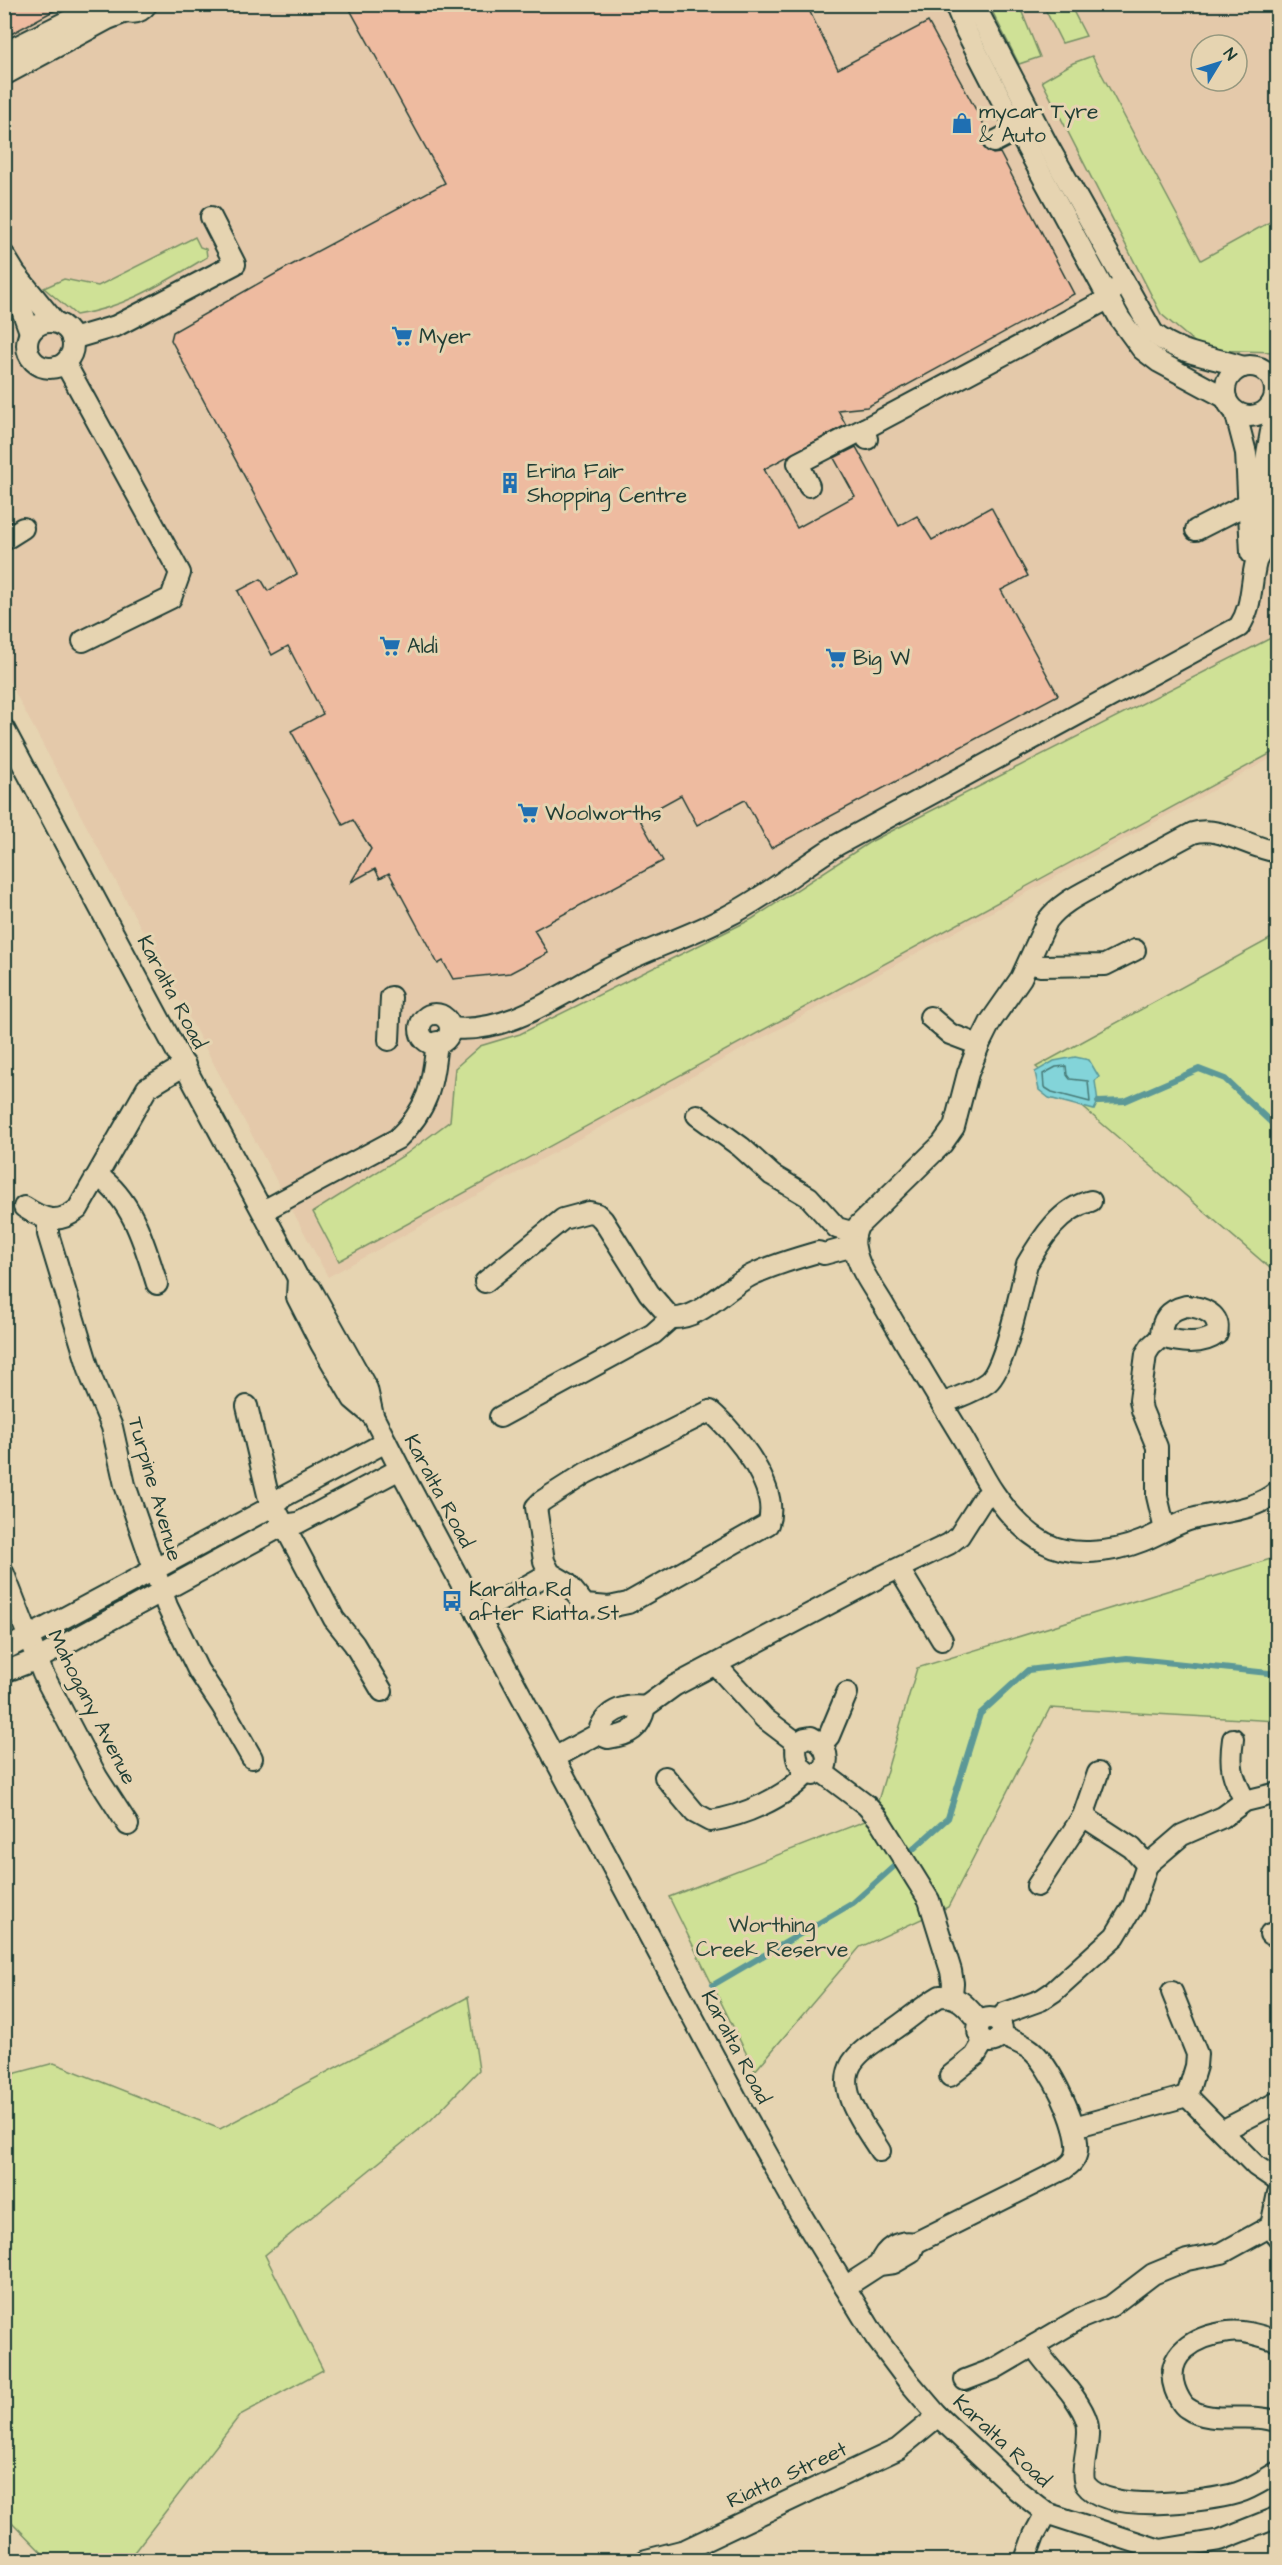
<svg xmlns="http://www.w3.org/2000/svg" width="1282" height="2565" viewBox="0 0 1282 2565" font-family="'Architects Daughter',sans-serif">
<rect width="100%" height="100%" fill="#e6d4b1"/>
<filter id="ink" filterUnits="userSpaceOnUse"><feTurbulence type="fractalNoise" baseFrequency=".0167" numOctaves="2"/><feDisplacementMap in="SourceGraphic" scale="12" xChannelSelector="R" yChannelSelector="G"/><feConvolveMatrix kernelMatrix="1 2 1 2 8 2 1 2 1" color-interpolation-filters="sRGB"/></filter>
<g filter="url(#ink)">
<!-- built -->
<path fill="#e4c9aa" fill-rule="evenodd" d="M4,5H1277V755L328,1277L5,674ZM1201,45H1237V81H1201Z"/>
<!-- green -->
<g fill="#cfe196" stroke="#778f65" stroke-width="1.5">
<path d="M989,5H1019L1040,57L1019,64Z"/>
<path d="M1043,5H1070L1086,36L1062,43Z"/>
<path d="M1092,56L1201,260L1277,218V352L1204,350L1161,314L1042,81L1073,63Z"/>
<path d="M195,237L200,247L206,249L207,257C163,283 127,307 76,315L44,288L64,279L98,286Z"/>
<path d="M4,289L12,304L14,319L5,321Z"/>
<path d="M1277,506V750L339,1261L313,1212L406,1154L450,1121L455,1068L480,1046L520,1034L752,919L870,842L1271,638Z"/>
<path d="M1277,935V1274L1036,1067Z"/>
<path d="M1277,1557V1721L1050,1708L948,1907L860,1947L755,2071L669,1897L873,1818L917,1668Z"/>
<path d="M468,1997L479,2070L431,2120L265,2255L323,2370L240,2415L128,2560H49L5,2515V2076L54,2063L220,2129Z"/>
</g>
<!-- water -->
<path fill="#83d4d9" stroke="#5b9897" stroke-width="1.5" d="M1075,1057L1089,1060L1099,1077L1095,1081L1098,1102L1094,1110L1049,1098L1039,1090L1035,1072L1054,1061Z"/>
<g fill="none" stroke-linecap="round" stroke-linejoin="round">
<!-- shore -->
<path stroke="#477976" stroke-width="1.5" d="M1066,1066L1067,1075L1070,1079L1088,1081L1090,1102L1052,1092L1044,1087L1043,1074L1056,1067Z"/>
<!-- stream -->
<g stroke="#5b9897" stroke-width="6">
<path d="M1098,1102L1125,1101L1199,1069L1225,1079L1278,1129"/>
<path d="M713,1985L853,1903L948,1818L980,1714L1028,1670L1127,1658L1278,1674"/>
</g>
</g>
<!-- building -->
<g fill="#eebba0" stroke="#1f3d34" stroke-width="1.5">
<path d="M4,4H66L11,34L4,22Z"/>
<path d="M347,4H806L838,69L928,22L988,132L982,141L984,148L993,154L1000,153L1074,294L867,407L838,410L846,425L764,469L797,528L855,496L834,458L856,447L899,526L917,516L932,540L991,507L1028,576L1001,590L1058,695L771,848L745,800L697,825L681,795L639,818L663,861L534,930L548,953L510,973L453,979L443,961L438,964L389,873L380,878L375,869L351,882L371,849L353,820L343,825L291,731L323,714L288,646L272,655L238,591L261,579L268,591L297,574L171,340L173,332L284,269L445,183Z"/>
</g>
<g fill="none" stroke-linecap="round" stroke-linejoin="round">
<defs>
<g id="minor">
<path d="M955,4L966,31L1014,124L1120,319L1142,349L1159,362L1226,398"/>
<path d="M974,4L1048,146L1153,333C1180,355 1211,356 1243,367"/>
<path d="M117,5C127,16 139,15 147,4"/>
<path d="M4,53L102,4"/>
<path d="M4,75L108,19L126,12"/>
<path d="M994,142L1017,130L1022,119"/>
<path d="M4,255L15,273L54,321"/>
<path d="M15,275L22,310L30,332"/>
<circle cx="50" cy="345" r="23"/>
<path d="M72,339L116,326L235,264L211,217"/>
<path d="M65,363L180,573L171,598L83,641"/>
<circle cx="1250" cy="391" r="25"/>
<path d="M1235,411L1246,453L1251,553"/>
<path d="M867,439L864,429L1108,299L1113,290"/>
<path d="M809,486L798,463L864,429"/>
<path d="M1196,530L1249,503"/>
<path d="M4,540L23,528"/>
<path d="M4,729L298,1278L311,1289L367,1389L373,1416L400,1469L743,2111L800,2213L876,2338L909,2382L938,2416L1017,2490L1046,2513L1160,2550L1220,2540L1278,2517"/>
<path d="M1278,852C1249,848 1221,825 1193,833C1163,849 1133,865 1103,882C1083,893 1061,902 1047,921L1021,978L991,1021L979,1045L968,1073L954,1127L942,1144L858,1226C855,1233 853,1240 855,1248C858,1268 873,1287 883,1304C909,1349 935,1393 962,1437C973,1455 982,1476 994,1493C1007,1512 1024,1532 1045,1543C1072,1558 1115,1552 1142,1541C1159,1534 1175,1524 1192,1519C1222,1511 1253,1512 1278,1491"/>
<path d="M1029,963L1041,966L1105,965L1135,950"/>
<circle cx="435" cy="1029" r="15"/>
<path d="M930,1017L950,1034L979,1045"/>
<path d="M450,1028C508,1035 560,994 609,969C647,949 688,937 726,917C766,897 800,868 837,845L1239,627C1253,606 1250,585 1256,562C1258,556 1262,553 1263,545L1264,471L1273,420L1269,408"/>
<path d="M389,1040L391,997"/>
<path d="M697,1115L741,1147L772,1175L809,1197L837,1228L855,1233"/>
<path d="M98,1176C133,1200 145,1246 157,1284"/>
<path d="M24,1207C44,1220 58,1225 78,1209L147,1088L185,1065"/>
<path d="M263,1211L397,1139C429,1108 432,1086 437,1042"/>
<path d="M48,1220V1234L92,1379L112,1427L125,1485L167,1606L198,1670L222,1706L252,1758"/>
<path d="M298,1278L297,1297L321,1344L353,1399L373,1416"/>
<path d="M485,1282L563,1219L589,1212L597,1214L603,1220L649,1293L671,1318C702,1320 727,1285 756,1273C776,1264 797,1258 818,1252L824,1254L854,1246"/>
<path d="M1186,1306C1202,1307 1222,1314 1217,1334C1202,1346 1178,1342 1161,1337C1161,1319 1169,1310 1186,1306Z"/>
<path d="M1161,1337L1151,1346L1146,1354L1140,1400L1142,1410L1157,1447V1496L1165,1530"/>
<path d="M942,1404C957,1397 975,1392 988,1382C1006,1367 1020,1289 1027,1264C1042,1238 1061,1208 1091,1201"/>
<path d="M247,1406L268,1495L334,1619L354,1644L382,1691"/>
<path d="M710,1411C736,1433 781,1489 768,1524L628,1603L609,1607L585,1605L567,1583L550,1573L544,1561L536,1507L542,1501L586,1473Z"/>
<path d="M500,1417L653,1334L671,1318"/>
<path d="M899,1569L942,1640"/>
<path d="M4,1574L43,1674L97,1777L128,1825"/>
<path d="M477,1614L550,1573"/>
<path d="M4,1650L273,1506L283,1497L386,1442"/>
<path d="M716,1665L764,1718L797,1743"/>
<path d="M4,1672L38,1659L284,1525L298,1523L400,1469"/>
<path d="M598,1734L608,1738C630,1735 640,1729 645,1707L674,1686L880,1577L949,1544L959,1536L982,1500L992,1491"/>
<path d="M811,1737C824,1743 830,1755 825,1769L813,1775C799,1771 794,1757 797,1743L805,1738Z"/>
<path d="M1233,1739C1229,1767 1232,1776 1245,1801"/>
<path d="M822,1744L829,1736L847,1693"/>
<path d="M554,1758L598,1734C604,1711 624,1704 645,1707"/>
<path d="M822,1772L866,1805L878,1818L929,1900L951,1971L953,1983L952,1995"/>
<path d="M665,1777L695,1813L710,1821C743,1816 785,1798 807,1773"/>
<path d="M1083,1816L1132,1848L1147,1865L1182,1835L1223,1817L1245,1801L1278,1793"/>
<path d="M1037,1886L1083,1816L1098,1773"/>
<path d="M1270,1934L1278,1933"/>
<path d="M1172,1992L1197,2054L1196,2066L1187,2096"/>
<circle cx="990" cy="2030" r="12"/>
<path d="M998,2021L1005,2013L1041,2000L1053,1992L1115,1936L1133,1906L1147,1865"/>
<path d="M950,2076L975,2056L984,2041"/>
<path d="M1187,2096L1256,2166L1278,2181"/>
<path d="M1074,2127L1187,2096"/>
<path d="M1222,2131L1278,2102"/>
<path d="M880,2151C866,2128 835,2091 852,2063C861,2049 878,2040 891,2031C908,2020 923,2006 940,1996C960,1995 968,2008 980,2022"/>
<path d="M1277,2236L1271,2226L1278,2193"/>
<path d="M879,2265C885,2248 898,2240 915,2243L1064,2169C1071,2164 1076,2160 1077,2151C1080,2127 1050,2065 1031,2050C1022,2043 1011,2040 1001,2035"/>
<path d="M845,2287L879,2265L894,2263L911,2253L915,2243"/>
<path d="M1278,2341C1261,2336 1245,2330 1228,2332C1196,2336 1163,2354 1175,2389C1177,2395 1182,2405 1187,2408C1212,2426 1250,2411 1278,2422"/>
<path d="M1035,2345L1040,2355C1054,2374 1081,2400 1087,2422C1092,2440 1078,2474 1086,2485C1107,2514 1206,2502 1237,2493C1251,2489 1264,2480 1278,2472"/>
<path d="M965,2380L994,2369L1079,2319L1111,2306L1153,2274L1187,2260L1222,2253L1271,2226"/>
<path d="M646,2560L685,2550L898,2449L938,2416"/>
<path d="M1025,2560L1034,2535L1046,2513"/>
</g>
</defs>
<!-- minor casing -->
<use href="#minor" stroke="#1f3d34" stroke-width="24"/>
<!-- minor -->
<use href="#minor" stroke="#e6d4b1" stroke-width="20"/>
</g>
</g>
<!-- icons -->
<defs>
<symbol id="shop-bare" viewBox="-9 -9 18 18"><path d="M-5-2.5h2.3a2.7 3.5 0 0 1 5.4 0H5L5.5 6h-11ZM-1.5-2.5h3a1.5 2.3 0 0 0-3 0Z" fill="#1f6fb2" stroke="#e6d4b1" stroke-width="2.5" paint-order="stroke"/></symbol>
<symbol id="supermarket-bare" viewBox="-9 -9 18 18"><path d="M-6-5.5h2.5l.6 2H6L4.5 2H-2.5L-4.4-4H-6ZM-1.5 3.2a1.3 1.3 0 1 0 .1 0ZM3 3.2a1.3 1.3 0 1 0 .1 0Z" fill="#1f6fb2" stroke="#e6d4b1" stroke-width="2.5" paint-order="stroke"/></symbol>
<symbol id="building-bare" viewBox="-9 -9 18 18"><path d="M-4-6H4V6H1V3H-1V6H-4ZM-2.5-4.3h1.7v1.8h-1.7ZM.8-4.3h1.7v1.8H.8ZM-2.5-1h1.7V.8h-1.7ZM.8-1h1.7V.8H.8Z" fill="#1f6fb2" stroke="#e6d4b1" stroke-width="2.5" paint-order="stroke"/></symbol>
<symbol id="bus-bare" viewBox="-9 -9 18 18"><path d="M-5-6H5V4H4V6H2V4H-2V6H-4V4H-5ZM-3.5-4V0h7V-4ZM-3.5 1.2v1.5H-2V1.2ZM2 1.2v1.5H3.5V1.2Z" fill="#1f6fb2" stroke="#e6d4b1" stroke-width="2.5" paint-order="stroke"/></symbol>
</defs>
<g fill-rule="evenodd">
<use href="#shop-bare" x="947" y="108" width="30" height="30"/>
<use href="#supermarket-bare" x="387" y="321" width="30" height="30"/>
<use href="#building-bare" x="495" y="468" width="30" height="30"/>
<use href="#supermarket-bare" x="375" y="631" width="30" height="30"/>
<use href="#supermarket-bare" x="821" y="643" width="30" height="30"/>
<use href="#supermarket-bare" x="513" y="798" width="30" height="30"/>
<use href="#bus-bare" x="437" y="1586" width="30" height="30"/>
</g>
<g text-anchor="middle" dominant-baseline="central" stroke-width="6" stroke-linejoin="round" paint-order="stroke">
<!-- poi labels -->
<g font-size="21" fill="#1f3d34" stroke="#e6d4b1" text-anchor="start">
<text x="979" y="111">mycar Tyre<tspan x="979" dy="24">&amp; Auto</tspan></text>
<text x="419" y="336">Myer</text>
<text x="527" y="471">Erina Fair<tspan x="527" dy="24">Shopping Centre</tspan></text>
<text x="407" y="646">Aldi</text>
<text x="853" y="658">Big W</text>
<text x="545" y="813">Woolworths</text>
<text x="469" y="1589">Karalta Rd<tspan x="469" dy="24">after Riatta St</tspan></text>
</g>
<!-- street labels -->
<g font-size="21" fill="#1f3d34" stroke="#e6d4b1">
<text transform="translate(172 992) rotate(62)">Karalta Road</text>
<text transform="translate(155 1489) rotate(74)">Turpine Avenue</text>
<text transform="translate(439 1491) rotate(62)">Karalta Road</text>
<text transform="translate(92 1707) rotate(63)">Mahogany Avenue</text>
<text transform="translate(736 2047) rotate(62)">Karalta Road</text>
<text transform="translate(1002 2441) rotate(43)">Karalta Road</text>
<text transform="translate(787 2475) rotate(-25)">Riatta Street</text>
</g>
<!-- park labels -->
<g font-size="21" fill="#284539" stroke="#e6d4b1">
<text x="772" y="1925">Worthing<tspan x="772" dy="24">Creek Reserve</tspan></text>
</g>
</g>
<!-- margin -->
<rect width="1282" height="2565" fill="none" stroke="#e6d4b1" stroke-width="24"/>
<rect x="12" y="12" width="1258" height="2541" fill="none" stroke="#1f3d34" stroke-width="2" filter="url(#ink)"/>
<!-- north arrow -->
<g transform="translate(1219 63) rotate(52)"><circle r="28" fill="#e6d4b1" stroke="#96987f" stroke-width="1.5"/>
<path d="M0-4.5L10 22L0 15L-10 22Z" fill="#1f6fb2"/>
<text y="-9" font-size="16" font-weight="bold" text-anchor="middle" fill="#1f3d34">N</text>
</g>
</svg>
